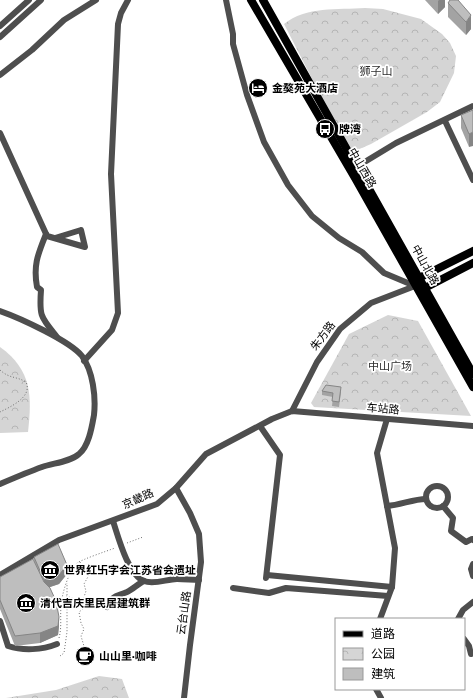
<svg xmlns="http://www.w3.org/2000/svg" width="473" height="698" viewBox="0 0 473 698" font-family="'Fira Sans','Noto Sans SC',sans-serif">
<defs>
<pattern id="park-crowns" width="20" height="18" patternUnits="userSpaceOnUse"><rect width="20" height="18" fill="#d5d5d5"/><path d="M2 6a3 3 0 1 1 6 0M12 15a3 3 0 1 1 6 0" fill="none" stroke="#b5b5b5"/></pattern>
</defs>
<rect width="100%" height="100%" fill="#fff"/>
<!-- park -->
<g fill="url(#park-crowns)">
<path d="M365,8L383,9L421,19L442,34L450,43L456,56L454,73L440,102L427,112L371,144L350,153L284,24C306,6 338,10 365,8Z"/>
<path d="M388,315L418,321L471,416L314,407L311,403L349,334Z"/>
<path d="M0,347C32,370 32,396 28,432L0,433Z"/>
<path d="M99,676L122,679L129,698H6L56,690Z"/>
</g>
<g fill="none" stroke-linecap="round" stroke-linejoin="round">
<!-- path -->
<g stroke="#707070" stroke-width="1" stroke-dasharray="1 2" stroke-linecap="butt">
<path d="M0,370C10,379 16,376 26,382C33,397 10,407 0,412"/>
<path d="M127,543L143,537"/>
<path d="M80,562L86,572L90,573L84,584L86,591L84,597L83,609L79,612L81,623L84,629L81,636L86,653"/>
<path d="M66,596L84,602"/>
<path d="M59,638C62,627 60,617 61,607C61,596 69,570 77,563C83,559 107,551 115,548"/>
<path d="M60,656L64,653L67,632V583"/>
</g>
<!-- minor -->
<g stroke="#4e4e4e" stroke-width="6">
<path d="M226,0L233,34V44L247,95L264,142L288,185L312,216L339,238L362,252L384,273L415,286"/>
<path d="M0,26L29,0"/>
<path d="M0,37L41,0"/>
<path d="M0,75L32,50L64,20L96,0"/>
<path d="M445,121L473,180"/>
<path d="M0,133L47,236L85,247L81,230L55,238"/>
<path d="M358,166L396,143L473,106"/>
<path d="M46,234C38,254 33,265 37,287L41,290C39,317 41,317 57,337"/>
<path d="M0,311C20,318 70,341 82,356C93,371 96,397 94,415C92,426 89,446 79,454C70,462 53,463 42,467C28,472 14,478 0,484"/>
<path d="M84,361L112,330L118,313L111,174L118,24L121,13L128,0"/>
<path d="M292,411L317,362L340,329L371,303L415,286"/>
<path d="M260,426L280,455L266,578"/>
<circle cx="437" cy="497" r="11"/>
<path d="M176,488L190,513L199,534L201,562L190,645L184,698"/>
<path d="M387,506C401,505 413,499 426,499"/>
<path d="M443,506L453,518L451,531L466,542L472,539L473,540"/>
<path d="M113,521C118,536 128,575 144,581C154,585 167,579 177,579C185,579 192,580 199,580"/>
<path d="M473,564L471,569L473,576"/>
<path d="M0,575L59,540L157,504L176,488L206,454L272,419L292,411L473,426"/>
<path d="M267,575L392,587"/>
<path d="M233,588L269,593L286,588L388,596"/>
<path d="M107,607C114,594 116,597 127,592C133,589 138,584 144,581"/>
<path d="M380,619L392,587L395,548L377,453L387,419"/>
<path d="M458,619L463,610L473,602"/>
<path d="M0,621L8,646C23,651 42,650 57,644"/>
<path d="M464,639L469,646L471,654"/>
<path d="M376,689L381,698"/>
</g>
<!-- major -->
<g stroke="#000" stroke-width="8">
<path d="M251,0L355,178L473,387"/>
<path d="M263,0L473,374"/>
<path d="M415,280L473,251"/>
<path d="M421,290L473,263"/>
</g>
</g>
<!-- wall -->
<g fill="#a3a3a3">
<path d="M425,0H445V7L438,14Z"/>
<path d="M450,0L471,29L466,35L448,17V3Z"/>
<path d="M473,110L469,147L461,128V115Z"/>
<path d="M322,391L341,392L339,407L332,406L333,397L322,395Z"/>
<path d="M34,557L67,574L59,584L50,587L59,626L58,635L40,643L15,646L0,609V577L34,562Z"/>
</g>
<!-- shaded-wall -->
<g fill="#858585">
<path d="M439,0H445V7L438,14V1Z"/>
<path d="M471,15V29L466,35V22Z"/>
<path d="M473,132V146L469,147V134Z"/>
<path d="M67,565V574L59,584L44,589V580Z"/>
<path d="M59,617V626L58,635L40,643V633Z"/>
</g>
<!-- building -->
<g fill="#bebebe" stroke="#858585">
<path d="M450,0H458L471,15L466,22L448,3Z"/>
<path d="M473,110V132L469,134L461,115Z"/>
<path d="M326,385L341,387L339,402L332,401L333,393L322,391Z"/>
<path d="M58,544L67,565L59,575L44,580L34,557Z"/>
<path d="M33,559L44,582L50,588L56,601L59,617L58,626L40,633L15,636L0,600V577Z"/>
</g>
<!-- icons -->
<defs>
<symbol id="hotel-disc" viewBox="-11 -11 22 22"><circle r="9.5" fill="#000" stroke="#fff"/><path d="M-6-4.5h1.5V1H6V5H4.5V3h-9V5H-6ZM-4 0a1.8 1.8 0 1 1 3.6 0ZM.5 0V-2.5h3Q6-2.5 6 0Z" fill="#fff"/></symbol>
<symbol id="bus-disc" viewBox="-11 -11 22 22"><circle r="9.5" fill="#000" stroke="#fff"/><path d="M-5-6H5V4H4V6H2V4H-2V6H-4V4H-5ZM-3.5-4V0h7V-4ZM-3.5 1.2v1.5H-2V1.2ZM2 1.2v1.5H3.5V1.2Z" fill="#fff"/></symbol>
<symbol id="museum-disc" viewBox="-11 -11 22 22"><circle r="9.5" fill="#000" stroke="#fff"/><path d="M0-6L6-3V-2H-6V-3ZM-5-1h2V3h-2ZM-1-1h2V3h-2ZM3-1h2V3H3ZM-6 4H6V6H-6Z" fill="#fff"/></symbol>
<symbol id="cafe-disc" viewBox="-11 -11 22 22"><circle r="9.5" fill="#000" stroke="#fff"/><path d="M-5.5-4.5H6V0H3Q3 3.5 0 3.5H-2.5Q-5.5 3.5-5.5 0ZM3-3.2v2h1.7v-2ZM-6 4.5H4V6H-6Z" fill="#fff"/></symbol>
</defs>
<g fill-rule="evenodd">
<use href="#hotel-disc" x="247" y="77" width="22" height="22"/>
<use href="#bus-disc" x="314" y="118" width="22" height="22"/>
<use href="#museum-disc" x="39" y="559" width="22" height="22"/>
<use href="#museum-disc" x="15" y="592" width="22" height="22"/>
<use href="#cafe-disc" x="74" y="645" width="22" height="22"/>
</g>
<g text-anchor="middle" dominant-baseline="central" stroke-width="3.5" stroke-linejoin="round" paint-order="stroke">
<!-- park labels -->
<g font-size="11" fill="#2c2c2c" stroke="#fff">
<text x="376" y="71">狮子山</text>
<text x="390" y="366">中山广场</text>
</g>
<!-- poi labels -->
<g font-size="11" font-weight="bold" fill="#000" stroke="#fff" text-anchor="start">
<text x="272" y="88">金獒苑大酒店</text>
<text x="339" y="129">牌湾</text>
<text x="64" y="570">世界红卐字会江苏省会遗址</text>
<text x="40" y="603">清代吉庆里民居建筑群</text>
<text x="99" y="656">山山里·咖啡</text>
</g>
<!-- street labels -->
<g font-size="11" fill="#000" stroke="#fff">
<text transform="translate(362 168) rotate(60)">中山西路</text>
<text transform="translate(425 265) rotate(61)">中山北路</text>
<text transform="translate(323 336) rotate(-53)">朱方路</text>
<text transform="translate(383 409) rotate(4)">车站路</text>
<text transform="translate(138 499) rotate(-24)">京畿路</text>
<text transform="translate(184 613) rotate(-82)">云台山路</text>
</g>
</g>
<!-- legend -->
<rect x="335" y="618" width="130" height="72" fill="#ffffff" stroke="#999999"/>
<rect x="343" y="631" width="20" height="6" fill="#000000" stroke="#999999"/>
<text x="371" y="638" font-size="12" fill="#000000">道路</text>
<rect x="343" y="648" width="20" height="12" fill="url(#park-crowns)" stroke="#999999"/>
<text x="371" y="658" font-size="12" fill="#000000">公园</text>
<rect x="343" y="668" width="20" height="12" fill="#bebebe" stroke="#999999"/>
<text x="371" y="678" font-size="12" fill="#000000">建筑</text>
</svg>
